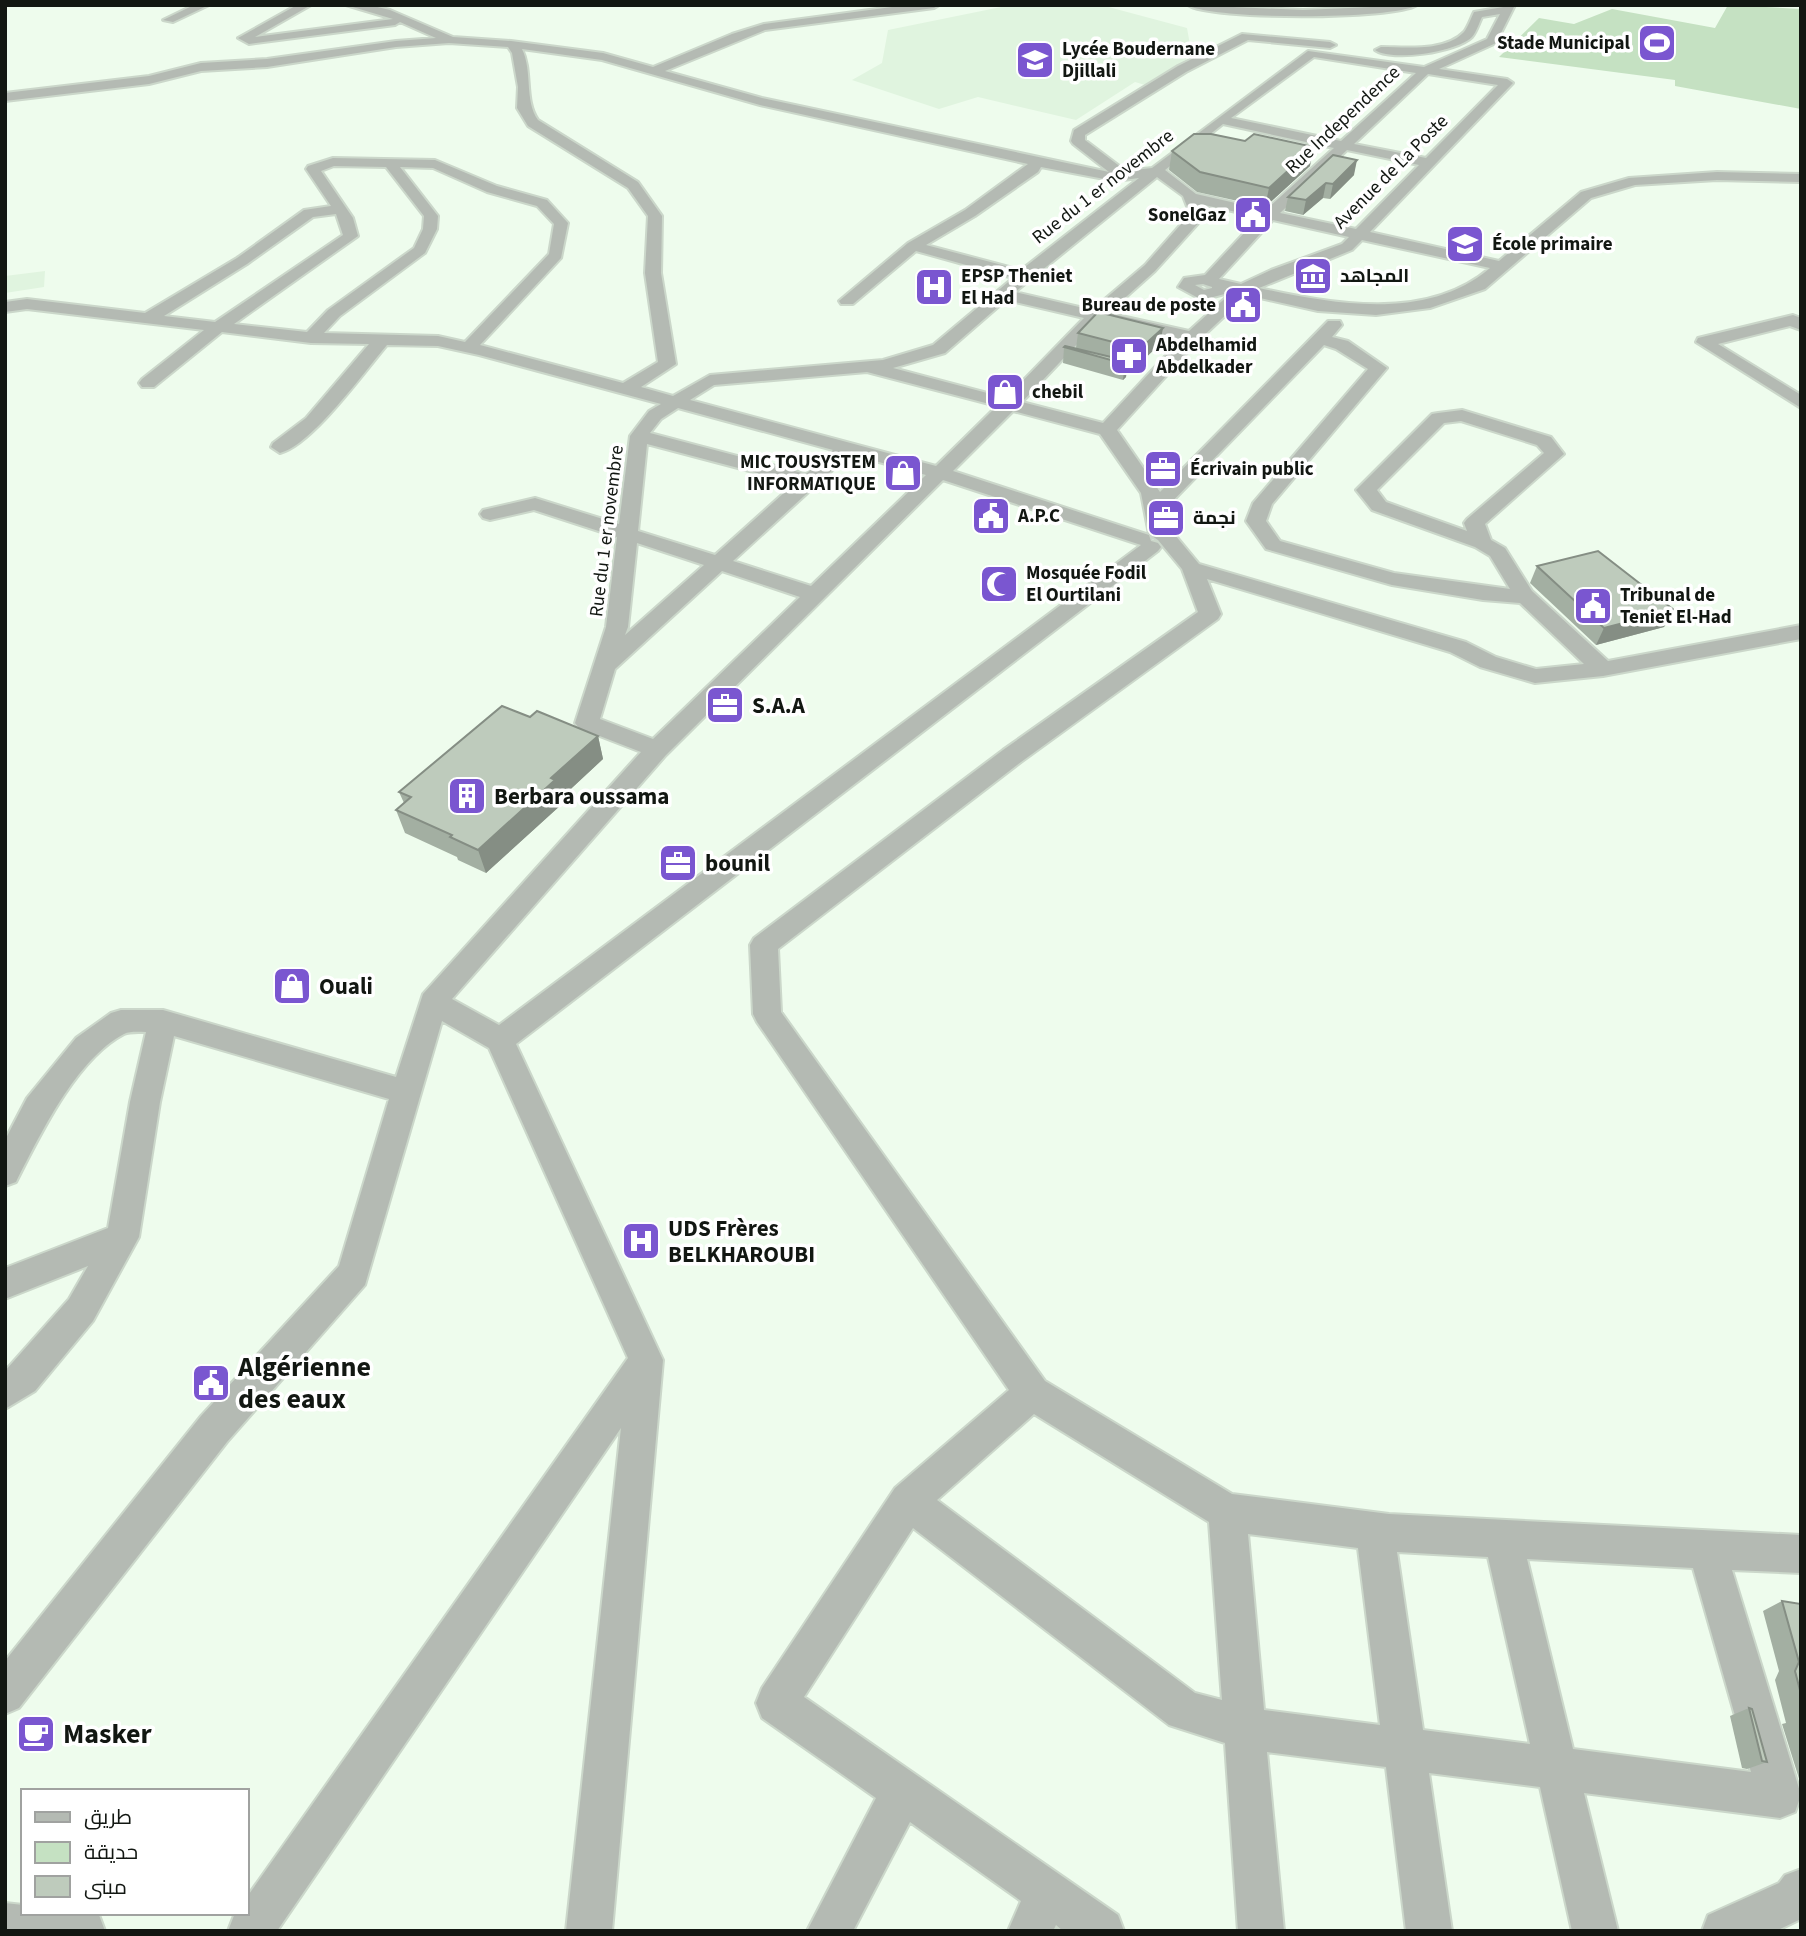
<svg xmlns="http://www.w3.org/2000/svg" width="1806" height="1936" viewBox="0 0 1806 1936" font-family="'Source Sans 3',Cairo,sans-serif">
<rect width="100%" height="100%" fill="#eefced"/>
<!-- built -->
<g fill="#e0f4df">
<path d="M1011,5H1101L1187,28L1192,56L1145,85L1135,82L1076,120L978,97L939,109L852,80L882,63L888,30Z"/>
<path d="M45,271L44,287L5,293V276Z"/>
</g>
<!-- green -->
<path fill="#c5e1c2" d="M1728,5L1801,9V109L1675,86V80L1499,57L1539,18L1574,24L1612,9L1715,28Z"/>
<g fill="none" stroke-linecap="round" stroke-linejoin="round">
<defs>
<g id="minor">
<path d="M194,5H209L173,22L163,20Z"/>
<path d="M297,5H311L255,37L393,19L346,5H369L390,10L453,37L511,41L603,53L653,67L732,34L764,24L907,5H939L934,8L765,30L665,71L762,98L1109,172L1073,144L1071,141L1074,130L1178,66L1242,34L1330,42L1336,45L1330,48L1248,40L1186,72L1085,135V140L1126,171L1152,168L1308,51L1424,67L1487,39L1500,14L1482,17C1479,23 1477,31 1472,37C1457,52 1392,62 1375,50L1381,47C1406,47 1445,52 1464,32C1468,27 1471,18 1474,12L1515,5L1496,43L1439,69L1507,79L1513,83L1370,232L1499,261L1581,192L1629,178L1717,172L1801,174V182L1717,180L1635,185L1591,198L1485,289L1430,308L1376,315L1318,311L1247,295L1198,341L1117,430L1160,492L1328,321H1340L1342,325L1332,337L1348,341L1387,368L1272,504L1266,521L1280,541L1394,573L1510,589L1490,556L1475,547L1372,510L1356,490L1432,414L1438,413L1462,410L1551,437L1564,454L1485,524L1491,540L1505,548L1532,591L1608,661L1801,625V639L1603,676L1535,683L1480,667L1450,652L1207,579L1221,614L1218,619L1021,762L778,949L781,1012L1045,1381L1232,1494L1389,1514L1801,1535V1573L1732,1570L1801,1795L1795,1812L1780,1818L1584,1793L1618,1931H1572L1540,1787L1429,1773L1452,1931H1406L1386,1767L1267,1752L1284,1931H1238L1225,1743L1169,1725L913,1528L804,1697L1118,1915L1124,1931H1063L1056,1925L1053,1931H1008L1021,1901L910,1822L853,1931H807L876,1798L762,1718L756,1703L762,1688L895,1488L1009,1390L757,1022L753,1014L750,945L754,938L1003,750L1198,612L1182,569L1158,540L1149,534L1141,493L1100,434L1013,411L953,471L1149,535L1151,541L1158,543L1161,547L1158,551L516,1044L663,1360L612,1931H566L621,1428L277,1931H228L235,1913H247V1897L628,1358L489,1048L442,1021L365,1285L227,1442L19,1708L5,1714V1661L201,1416L339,1266L389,1099L174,1036L160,1102L139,1237L93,1321L35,1391L5,1409V1371L69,1299L88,1266L5,1299V1268L108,1228L130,1102L146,1032C139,1032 130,1031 124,1034C76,1059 40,1135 16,1182L5,1186V1140L27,1098L76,1038L111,1013L121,1010H163L396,1077L423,994L641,752L579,728L575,723L606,627L617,537L534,510L490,520L483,518L480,514L483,510L535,498L619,524L630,436L649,411L661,404L479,355L438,346L387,345C364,372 312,445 280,453L271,447L273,443L306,418L369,344L311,343L222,332L154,387H142L139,383L142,379L204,330L27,309L5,312V302L27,299L145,313L237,258L304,210L331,206L306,169L308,166L333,158L435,160L497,186L547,200L568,223L561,258L480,345L623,383L658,362L645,273L648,216L628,188L528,126L517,108L518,87L512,53L508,47L449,43L396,47L267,67L201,71L149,84L5,101V93L149,76L201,63L267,59L396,41L436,38L400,22L395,25L249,44L238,38ZM522,49L602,60L760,105L1028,164L965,210L908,243L839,301L841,304H853L916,251L1013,278L933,345L883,360L710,375L673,396L641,387L676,364L661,273L662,216L638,182L538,120C524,100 533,72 522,49ZM1314,57L1416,73L1341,141L1231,118ZM1428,74L1498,85L1426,158L1354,144ZM1223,124L1334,148L1266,210L1196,194L1165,170ZM1347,150L1419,165L1356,229L1280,213ZM334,166L386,167L424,216L423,229L414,248L328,310L307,332L234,324L358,236L353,218L321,171ZM400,167L433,168L487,192L537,206L554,224L549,254L465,342L438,336L324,333L340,316L425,253L437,229L438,216ZM1041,167L1115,181L1139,178L1021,270L926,245L975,216L1038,172ZM1157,177L1183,196L1190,214L1145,265L1092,310L1015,292ZM1200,204L1259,217L1205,275L1184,278L1178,287L1202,300L1232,292L1189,331L1108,313L1155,271L1203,218L1205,215ZM336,214L343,235L215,322L164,316L247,264L313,217ZM1273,220L1349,237L1342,244L1271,270L1241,284L1219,279ZM1362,240L1490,268C1427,322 1333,304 1259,288L1352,250ZM1203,284L1212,287V288L1204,290L1195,285ZM1006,300L1084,318L1006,398L893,368L945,353ZM1099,321L1181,339L1103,423L1022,402ZM1324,345L1336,349L1368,369L1253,503L1246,521L1266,549L1392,585L1483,600L1520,603L1584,664L1536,669L1496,657L1466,642L1199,564L1175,535L1169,533L1164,510ZM867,372L997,406L936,466L690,400L714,385ZM678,408L833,450L806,474L650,433L661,419ZM1461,421L1537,445L1544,453L1467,519L1464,523L1467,531L1386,502L1377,490L1444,423ZM647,444L795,483L715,555L638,531ZM850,454L926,475L811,586L733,561ZM943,480L1141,545L499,1025L452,999L666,755ZM637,543L704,565L625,635L628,627ZM722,571L800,597L653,739L600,719L615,669ZM1034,1414L1209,1522L1222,1700L1195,1693L937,1500ZM1248,1534L1358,1548L1380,1725L1264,1710ZM1397,1552L1488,1557L1530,1744L1423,1730ZM1527,1559L1693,1568L1751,1772L1573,1749Z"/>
<path d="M1188,5L1303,10L1417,5C1394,20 1210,20 1188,5Z"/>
<path d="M1793,315L1801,318V330L1790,326L1718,344L1801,395V408L1696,342L1698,338Z"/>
<path d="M1801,1869V1919L1776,1931H1702L1708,1915L1779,1883L1785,1875Z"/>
<path d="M5,1903L23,1905V1913H95L99,1915L105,1931H5Z"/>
</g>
</defs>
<!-- minor casing -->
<use href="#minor" stroke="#cbd7ca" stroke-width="4"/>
<!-- minor -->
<use href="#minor" fill="#b4bab3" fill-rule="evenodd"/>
</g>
<!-- wall -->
<g fill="#a3afa2">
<path d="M1172,151L1310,166L1265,207L1197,192L1169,170Z"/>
<path d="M1333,155L1354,175L1330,199L1323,198L1303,215L1285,211L1288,197Z"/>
<path d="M1078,333L1160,344L1138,365L1127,362L1126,377L1123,380L1063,363L1064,347L1076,348Z"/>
<path d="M1537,566L1674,610L1664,627L1596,645L1530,583Z"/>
<path d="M530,717L598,736L603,759L560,799L562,804L486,873L458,860L457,857L405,833L396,810L404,803L399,792Z"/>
<path d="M1782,1601L1801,1604V1785L1782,1724L1786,1723L1775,1680L1779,1671L1763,1611Z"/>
<path d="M1749,1708L1767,1762L1747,1769L1742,1768L1730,1716Z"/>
</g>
<!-- shaded-wall -->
<g fill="#858e84">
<path d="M1314,147L1310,166L1265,207L1269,188Z"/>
<path d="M1357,160L1354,175L1330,199L1333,184Z"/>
<path d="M1326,183L1323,198L1303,215L1306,200Z"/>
<path d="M1163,328L1160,344L1138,365L1140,349Z"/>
<path d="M1128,361L1126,377L1123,380L1125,364Z"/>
<path d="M1674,610L1664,627L1596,645L1604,628Z"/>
<path d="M598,736L603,759L560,799L562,804L486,873L478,850L551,778Z"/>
</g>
<!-- building -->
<g fill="#becbbc" stroke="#858e84" stroke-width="2">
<path d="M1194,134H1211L1245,141L1254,134L1314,147L1269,188L1200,172L1172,151Z"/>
<path d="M1333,155L1357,160L1333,184L1326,183L1306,200L1288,197Z"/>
<path d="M1098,312L1163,328L1140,349L1078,333Z"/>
<path d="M1065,346L1128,361L1125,364L1064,347Z"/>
<path d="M1598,551L1674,610L1604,628L1537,566Z"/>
<path d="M502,706L530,717L537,711L598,736L551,778L555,780L478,850L450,837L452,835L396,810L411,797L399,792Z"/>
<path d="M1782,1601L1801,1604V1694L1795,1671L1799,1662Z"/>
<path d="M1749,1708L1752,1709L1767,1762L1762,1761Z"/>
</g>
<!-- icons -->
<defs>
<symbol id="stadium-square" viewBox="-11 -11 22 22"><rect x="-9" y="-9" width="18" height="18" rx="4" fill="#7a56d0" stroke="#fff"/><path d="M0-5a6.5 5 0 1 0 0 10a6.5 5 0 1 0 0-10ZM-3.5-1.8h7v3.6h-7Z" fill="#fff"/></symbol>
<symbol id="school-square" viewBox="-11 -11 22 22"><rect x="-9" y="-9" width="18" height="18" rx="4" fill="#7a56d0" stroke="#fff"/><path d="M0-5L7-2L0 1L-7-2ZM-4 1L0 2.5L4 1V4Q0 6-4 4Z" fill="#fff"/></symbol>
<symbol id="civic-square" viewBox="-11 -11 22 22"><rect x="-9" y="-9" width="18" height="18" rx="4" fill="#7a56d0" stroke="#fff"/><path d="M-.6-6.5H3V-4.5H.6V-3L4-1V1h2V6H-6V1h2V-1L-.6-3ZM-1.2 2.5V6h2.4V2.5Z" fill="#fff"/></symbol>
<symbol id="museum-square" viewBox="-11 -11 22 22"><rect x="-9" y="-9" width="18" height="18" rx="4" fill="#7a56d0" stroke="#fff"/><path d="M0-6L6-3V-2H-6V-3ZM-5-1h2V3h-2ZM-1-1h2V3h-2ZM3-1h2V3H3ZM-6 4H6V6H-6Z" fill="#fff"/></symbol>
<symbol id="hospital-square" viewBox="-11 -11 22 22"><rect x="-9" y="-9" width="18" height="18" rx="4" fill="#7a56d0" stroke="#fff"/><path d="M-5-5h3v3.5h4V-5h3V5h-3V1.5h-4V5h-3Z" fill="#fff"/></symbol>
<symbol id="pharmacy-square" viewBox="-11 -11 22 22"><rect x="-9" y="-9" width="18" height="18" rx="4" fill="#7a56d0" stroke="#fff"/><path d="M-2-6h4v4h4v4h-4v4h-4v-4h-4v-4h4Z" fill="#fff"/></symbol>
<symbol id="shop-square" viewBox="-11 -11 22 22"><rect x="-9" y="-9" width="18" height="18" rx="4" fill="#7a56d0" stroke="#fff"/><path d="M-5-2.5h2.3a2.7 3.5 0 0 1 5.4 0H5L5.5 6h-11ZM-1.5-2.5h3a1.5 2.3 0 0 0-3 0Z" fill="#fff"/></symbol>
<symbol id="office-square" viewBox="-11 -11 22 22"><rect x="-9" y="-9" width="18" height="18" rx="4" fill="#7a56d0" stroke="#fff"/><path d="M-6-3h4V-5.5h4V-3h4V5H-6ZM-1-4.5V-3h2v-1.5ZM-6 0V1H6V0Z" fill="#fff"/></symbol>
<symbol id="mosque-square" viewBox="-11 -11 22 22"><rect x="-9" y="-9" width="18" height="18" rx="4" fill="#7a56d0" stroke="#fff"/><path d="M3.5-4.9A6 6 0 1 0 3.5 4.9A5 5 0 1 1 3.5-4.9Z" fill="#fff"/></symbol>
<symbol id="building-square" viewBox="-11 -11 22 22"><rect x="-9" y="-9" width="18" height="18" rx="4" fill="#7a56d0" stroke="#fff"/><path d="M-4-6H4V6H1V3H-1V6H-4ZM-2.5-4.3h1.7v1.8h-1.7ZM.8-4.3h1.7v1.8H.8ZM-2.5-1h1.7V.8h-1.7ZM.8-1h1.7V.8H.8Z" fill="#fff"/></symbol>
<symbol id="cafe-square" viewBox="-11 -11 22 22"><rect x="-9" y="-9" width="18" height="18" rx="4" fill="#7a56d0" stroke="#fff"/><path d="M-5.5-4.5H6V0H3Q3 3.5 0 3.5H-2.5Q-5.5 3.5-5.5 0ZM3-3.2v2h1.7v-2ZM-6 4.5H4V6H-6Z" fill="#fff"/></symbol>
</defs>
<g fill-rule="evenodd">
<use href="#stadium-square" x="1635" y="21" width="44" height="44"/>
<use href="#school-square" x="1013" y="38" width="44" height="44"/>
<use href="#civic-square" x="1231" y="193" width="44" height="44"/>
<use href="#school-square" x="1443" y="222" width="44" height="44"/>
<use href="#museum-square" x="1291" y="254" width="44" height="44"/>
<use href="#hospital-square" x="912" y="265" width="44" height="44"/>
<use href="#civic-square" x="1221" y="283" width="44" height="44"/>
<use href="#pharmacy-square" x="1107" y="334" width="44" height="44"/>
<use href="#shop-square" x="983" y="370" width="44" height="44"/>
<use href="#office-square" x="1141" y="447" width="44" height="44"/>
<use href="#shop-square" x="881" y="451" width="44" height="44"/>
<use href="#civic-square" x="969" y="494" width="44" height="44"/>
<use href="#office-square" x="1144" y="496" width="44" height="44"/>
<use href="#mosque-square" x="977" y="562" width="44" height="44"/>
<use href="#civic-square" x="1571" y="584" width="44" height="44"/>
<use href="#office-square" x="703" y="683" width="44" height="44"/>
<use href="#building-square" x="445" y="774" width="44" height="44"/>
<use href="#office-square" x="656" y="841" width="44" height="44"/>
<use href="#shop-square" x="270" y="964" width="44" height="44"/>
<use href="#hospital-square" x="619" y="1219" width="44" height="44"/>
<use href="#civic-square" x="189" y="1361" width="44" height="44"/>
<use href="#cafe-square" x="14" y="1712" width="44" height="44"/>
</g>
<g text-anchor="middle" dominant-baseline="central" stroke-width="7" stroke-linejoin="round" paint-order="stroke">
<!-- far-poi labels -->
<g font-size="19" font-weight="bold" fill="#121712" stroke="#fff" text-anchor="start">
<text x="1630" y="43" text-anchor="end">Stade Municipal</text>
<text x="1062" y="49">Lycée Boudernane<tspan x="1062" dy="22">Djillali</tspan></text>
<text x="1226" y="215" text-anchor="end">SonelGaz</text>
<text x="1492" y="244">École primaire</text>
<text x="961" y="276">EPSP Theniet<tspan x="961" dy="22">El Had</tspan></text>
<text x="1340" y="276">المجاهد</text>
<text x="1216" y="305" text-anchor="end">Bureau de poste</text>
<text x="1156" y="345">Abdelhamid<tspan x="1156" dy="22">Abdelkader</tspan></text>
<text x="1032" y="392">chebil</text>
<text x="876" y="462" text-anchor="end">MIC TOUSYSTEM<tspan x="876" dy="22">INFORMATIQUE</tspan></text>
<text x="1190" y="469">Écrivain public</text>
<text x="1018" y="516">A.P.C</text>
<text x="1193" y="518">نجمة</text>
<text x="1026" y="573">Mosquée Fodil<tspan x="1026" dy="22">El Ourtilani</tspan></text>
<text x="1620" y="595">Tribunal de<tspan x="1620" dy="22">Teniet El-Had</tspan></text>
</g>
<!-- far-street labels -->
<g font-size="19" fill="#121712" stroke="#fff">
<text transform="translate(1343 120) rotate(-43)">Rue Independence</text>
<text transform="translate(1391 172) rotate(-45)">Avenue de La Poste</text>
<text transform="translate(1103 187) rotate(-38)">Rue du 1 er novembre</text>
<text transform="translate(607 531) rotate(-83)">Rue du 1 er novembre</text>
</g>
<!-- poi labels -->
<g font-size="23" font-weight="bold" fill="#121712" stroke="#fff" text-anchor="start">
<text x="752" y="705">S.A.A</text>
<text x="494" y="796">Berbara oussama</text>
<text x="705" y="863">bounil</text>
<text x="319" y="986">Ouali</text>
<text x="668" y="1228">UDS Frères<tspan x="668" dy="26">BELKHAROUBI</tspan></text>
</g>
<!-- near-poi labels -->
<g font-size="28" font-weight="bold" fill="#121712" stroke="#fff" text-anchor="start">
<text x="238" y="1367">Algérienne<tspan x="238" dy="32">des eaux</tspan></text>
<text x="63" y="1734">Masker</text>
</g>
</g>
<!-- border -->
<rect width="1806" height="1936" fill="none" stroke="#121712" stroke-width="14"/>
<!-- legend -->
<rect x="21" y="1789" width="228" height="126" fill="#ffffff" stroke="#a0a2a0" stroke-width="2"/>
<rect x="35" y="1812" width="35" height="10" fill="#b4bab3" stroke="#a0a2a0" stroke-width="2"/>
<text x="84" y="1824" font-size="21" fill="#121712">طريق</text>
<rect x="35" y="1842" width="35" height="21" fill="#c5e1c2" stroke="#a0a2a0" stroke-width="2"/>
<text x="84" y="1859" font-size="21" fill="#121712">حديقة</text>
<rect x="35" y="1876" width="35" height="21" fill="#becbbc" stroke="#a0a2a0" stroke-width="2"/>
<text x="84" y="1894" font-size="21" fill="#121712">مبنى</text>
</svg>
